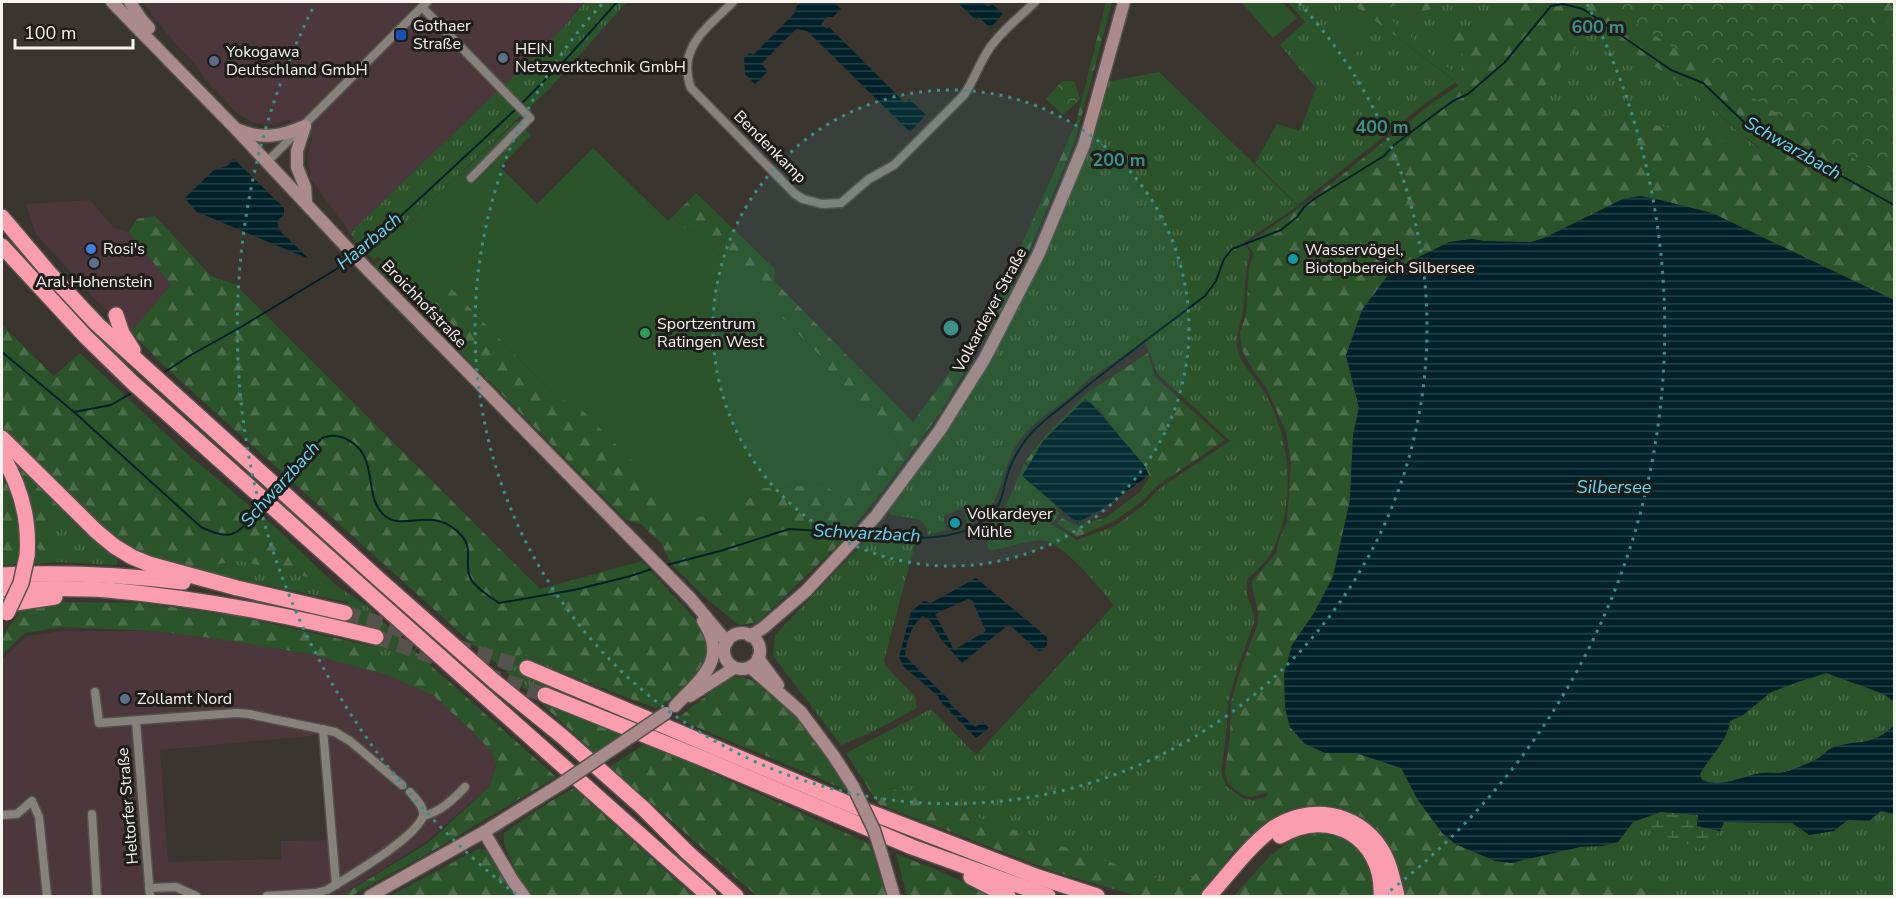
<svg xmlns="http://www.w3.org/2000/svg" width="1896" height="898" viewBox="0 0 1896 898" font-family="'Nunito Sans',sans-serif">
<defs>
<pattern id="grass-tufts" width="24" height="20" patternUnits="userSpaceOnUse" patternTransform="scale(1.5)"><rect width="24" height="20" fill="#2c542a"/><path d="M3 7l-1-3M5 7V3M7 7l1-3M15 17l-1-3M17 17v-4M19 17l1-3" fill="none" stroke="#4b6d49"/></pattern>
<pattern id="forest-firs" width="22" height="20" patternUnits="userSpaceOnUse" patternTransform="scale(1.5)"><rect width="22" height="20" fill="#2c542a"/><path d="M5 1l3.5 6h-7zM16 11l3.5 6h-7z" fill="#4b6d49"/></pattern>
<pattern id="wetland-marsh" width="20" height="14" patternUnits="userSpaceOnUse" patternTransform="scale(1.5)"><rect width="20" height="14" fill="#2c542a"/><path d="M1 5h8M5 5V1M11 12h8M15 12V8" fill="none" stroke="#4b6d49"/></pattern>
<pattern id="park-crowns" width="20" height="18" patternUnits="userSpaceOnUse" patternTransform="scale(1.5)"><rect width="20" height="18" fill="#2c542a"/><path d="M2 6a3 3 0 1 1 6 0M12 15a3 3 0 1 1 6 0" fill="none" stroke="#4b6d49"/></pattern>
<pattern id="water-rules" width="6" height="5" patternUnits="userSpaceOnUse" patternTransform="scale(1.5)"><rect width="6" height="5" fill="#002129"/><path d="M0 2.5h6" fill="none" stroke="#264248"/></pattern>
</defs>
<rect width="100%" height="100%" fill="#3a352f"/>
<!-- commercial -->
<g fill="#4c373c" fill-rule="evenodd">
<path d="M142,2H584L558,33L350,233L310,178L308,156L312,139L289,120L272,125L253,123L236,112L205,79L195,63L173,41Z"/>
<path d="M90,200L114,228L129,232L171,285L131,332L95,299L36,234L26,204Z"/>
<path d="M61,631H153L204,637L310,654L387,675L434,696L474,733L493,754L496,766L489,787L427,841L340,896H2V659L27,636ZM319,735L326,840L281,841V859L168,862L160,750Z"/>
</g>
<!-- grass -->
<g fill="url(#grass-tufts)">
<path d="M585,2H627L549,89L437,195L374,260L359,246L350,233L558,33Z"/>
<path d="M1288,2H1350L1456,82L1428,101L1298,205L1255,163L1277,124L1300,131L1316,88L1280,45L1305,22Z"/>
<path d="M1448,2H1511L1478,35L1451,24L1432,35L1465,55L1460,77L1424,49L1383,13L1394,5L1413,16Z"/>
<path d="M1591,28L1624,46L1689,89L1760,150L1757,155L1709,137L1638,121L1574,109L1527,108Z"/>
<path d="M1159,72L1298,206L1244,242L1250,252C1245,272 1245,291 1243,311C1241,326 1234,335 1238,351C1242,366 1255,377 1263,390C1291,436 1296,499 1274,548C1269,560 1255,571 1247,580V594L1254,616V622L1238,667L1228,702L1226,735L1221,771L1226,786L1243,798L1252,800L1266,797L1216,853L1182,887L903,792L864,781L846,753L931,709L976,755L1114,605C1101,589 1060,539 1041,540C1026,541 1009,547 994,550L988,549L986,529C1007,514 1013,487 1024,464L1033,469L1060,514L1051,524L1077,540L1115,526L1144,505L1159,489L1230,441L1158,374L1145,342C1127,356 1106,366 1088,380C1080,386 1075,394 1067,399C1051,411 1034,422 1021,438C999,465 1005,511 968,525L963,508L943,516L946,530L927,535V529L921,520L889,514L888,507L986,365L1017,309L1077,175L1106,82Z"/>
<path d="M54,509C64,513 73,524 84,524L118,552L117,565L57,562L35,564L37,548L49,552V523Z"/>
<path d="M868,538L916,541L884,660L885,665L915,697L917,708L876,730L841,745L773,656L775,635Z"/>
<path d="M237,560L312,578L338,587L366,605L390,629L399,657L373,654L376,647L378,633L343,623L348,602L194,570Z"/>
<path d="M522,652L581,680L530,660L524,675L550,685L542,704L504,670Z"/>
<path d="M1826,673L1884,694L1894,702V726C1871,747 1859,739 1834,747C1826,750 1822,757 1815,760C1805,765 1791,771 1780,773C1772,773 1764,772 1756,774C1738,778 1721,788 1702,780L1700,774C1709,757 1729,741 1730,721L1743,715L1771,692L1798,682Z"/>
<path d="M1881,811L1894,814V896H1673L1614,881L1601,875L1599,869L1602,864L1588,863L1589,846H1602L1618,842L1633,822L1661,835L1720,831L1724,822L1792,823L1834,831L1848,820L1869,821Z"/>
</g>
<!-- forest -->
<g fill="url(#forest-firs)" fill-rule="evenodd">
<path d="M1106,2H1112L1075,141L1063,170L1028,253L1005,303L940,413L884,489L840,543L758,622L739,625L707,599L672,565L661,543L641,524L626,520L374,265L380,260L429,309L451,288L555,396L577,405L740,505L763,488L825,484L839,497L850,493L899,443L825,367L820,356L697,232L685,229L673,216L696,193L775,269L774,281L913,422L971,343L991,311L1021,246L1076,123Z"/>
<path d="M1350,2H1448L1413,16L1394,5L1384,13L1424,49L1460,77L1464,55L1432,35L1451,24L1478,35L1511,2H1778L1894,163V300L1712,213L1656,199L1641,196L1623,199L1544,238L1531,242L1484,241L1472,239L1449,242L1434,251L1346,355L1359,408L1353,435L1350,500L1333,576L1314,613L1292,645L1285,708L1290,727L1305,744L1325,753H1356L1401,768L1418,800L1580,847L1589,846L1588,862L1602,864L1599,869L1601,875L1614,881L1673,896H1405C1401,880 1398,863 1390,848C1370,808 1318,794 1279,815C1268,822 1256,831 1247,840C1240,846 1232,853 1227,860C1225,864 1224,869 1221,872C1215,881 1207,889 1200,896H1137L1055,872L878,804L864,781L903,792L1182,887L1216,853L1266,797L1268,792L1251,797L1243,795L1234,789L1227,780L1225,773L1230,735L1231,702L1241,668L1258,623C1260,609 1252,596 1252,581L1277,552L1278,542L1287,522L1291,464L1286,432L1266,387L1253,370L1242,350L1240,332L1246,315L1249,268L1254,254L1247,244L1309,201L1431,104L1458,86L1453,79ZM1591,29L1624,46L1689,89L1760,149L1757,155L1709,137L1638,121L1574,109L1528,107Z"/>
<path d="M1862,2H1894V27L1888,22L1873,23L1861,7Z"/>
<path d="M155,216L211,276L236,285L540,589L642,561L703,628L710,649L703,669L666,703L655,708L581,680L523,652L504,670L468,640L164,366L131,332L171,285L129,232L137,219Z"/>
<path d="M2,325L54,376L80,353L184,451L276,528L338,587L312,578L237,560L194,570L159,560L138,552L118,540L87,515L2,432Z"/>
<path d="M1148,353L1155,377L1225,440L1157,486L1141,502L1114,521L1077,537L1057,523L1062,518L1078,526L1107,517L1140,492L1149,478L1099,409L1087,407L1031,465L1025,462L1046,435L1087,393Z"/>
<path d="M9,452L84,524C73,524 65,513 54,509L50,523L52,528L49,552L37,548C35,511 28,485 9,452Z"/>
<path d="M2,466L12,485L22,528L18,564L2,565Z"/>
<path d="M46,602L143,603L236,616L376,647L374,654L399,657L390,629L556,777L436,849L351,896H341L428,843L489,787L496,766L493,754L474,733L434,696L387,675L310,654L204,637L153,631L61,627L25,633L2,655V636L15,619L23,605Z"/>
<path d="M731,676L746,678L757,683L786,705L824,749L851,793L812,775L677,719Z"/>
<path d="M542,704L623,733L595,753Z"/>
<path d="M646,743L870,844L887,896H757L610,767Z"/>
<path d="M574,788L694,896H531L516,878L514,867L504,843V833L551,801Z"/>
<path d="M1320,833L1343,838L1362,853L1371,867L1376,882L1371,896H1234L1270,856L1294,838Z"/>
<path d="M478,849L486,850L507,884L517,896H390Z"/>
<path d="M896,854L937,870L993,896H907Z"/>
</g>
<!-- wetland -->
<path fill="url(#wetland-marsh)" d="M1661,812L1698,815L1697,826L1720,831L1700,849L1661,835L1633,822Z"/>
<!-- park -->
<g fill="url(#park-crowns)">
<path d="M1602,2H1862L1861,7L1873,23L1888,22L1894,27V178L1875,171L1800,128Z"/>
<path d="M1062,81H1074L1080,99L1063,115L1046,99Z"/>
</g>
<!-- pitch -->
<g fill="#2c542a">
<path d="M1241,2H1283L1297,18L1273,38Z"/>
<path d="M1344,4L1376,28L1331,86L1298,65Z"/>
<path d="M1360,84L1379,97L1366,116L1349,101Z"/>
<path d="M517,121L531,135L500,167L537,204L593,148L668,221L673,216L685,229L697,232L820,356L825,367L899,443L851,493L839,497L825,484L763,488L740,505L690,520L577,405L555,396L451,288L429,309L378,256L437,195Z"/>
</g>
<!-- water -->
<g fill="url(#water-rules)" fill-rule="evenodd">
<path d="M802,2H833L841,9L833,17H827L821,24L827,29L829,27L905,103L909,99L926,115L910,132L807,31L796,29L761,64L768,71L755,84L745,74L744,58L750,53L753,55L794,14L797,6Z"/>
<path d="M957,2H982L988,7L992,4L1003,14L990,28L979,17L976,20Z"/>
<path d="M234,159L284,208V215L277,221L279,230L309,259L197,212L187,201L186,197L214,170L227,166Z"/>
<path d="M1640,196L1656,199L1712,213L1894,300V702L1884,694L1826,673L1798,682L1771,692L1743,715L1730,721C1728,741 1709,757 1700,774L1702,780C1721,788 1738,778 1756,774C1764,772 1772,773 1780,773C1791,771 1805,765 1815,760C1822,757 1826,750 1834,747C1859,739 1871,747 1894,726V814L1881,811L1869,821L1848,820L1834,831L1809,835L1792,823L1724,822L1720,831L1697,826L1698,815L1661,812L1633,822L1618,842L1602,846L1580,847L1511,863L1495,861L1455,844L1442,833L1418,800L1401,768L1356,753H1325L1305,744L1290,727L1285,708L1284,674L1292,645L1314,613L1333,577L1350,500L1353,435L1359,408L1346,355L1362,310L1391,271L1449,242L1472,239L1484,241L1531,242L1544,238L1623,199Z"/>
<path d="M1085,399L1092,404L1145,466L1149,475L1104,508L1077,523L1022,476L1043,441Z"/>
<path d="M976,578L1047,637V645L1043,650L1038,651L1011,626L1008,625L962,663L941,639L929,619L922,616C911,627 906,641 905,656L950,701L949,703L975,727L983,722L989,728L976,738L941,702L938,696L903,666L899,657L911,612L924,601L931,603ZM968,599L972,600L986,631L954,650L935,614Z"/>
</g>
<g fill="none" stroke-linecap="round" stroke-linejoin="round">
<!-- stream -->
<g stroke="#002129" stroke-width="2">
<path d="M520,105L567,58L617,2"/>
<path d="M360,254L516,109"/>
<path d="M2,352L74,412L201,527C237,545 239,530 262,504"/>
<path d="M160,375L191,355L241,327L353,259"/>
<path d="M74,412L111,405L135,391"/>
<path d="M282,482L322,438C331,435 335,435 344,438C382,454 361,496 385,516C405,532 434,504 462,536C474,550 463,566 471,579C474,586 491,598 499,603L574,590L627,577L655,568"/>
<path d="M865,535C900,537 949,544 980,523C1007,506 1000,491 1011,465C1016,453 1024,441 1033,431C1046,418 1061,408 1075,396C1117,361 1161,329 1205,296L1216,281L1224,259L1232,249L1281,230L1297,217L1304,207L1314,199L1384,156L1394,145L1435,114L1453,101L1468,94L1505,62L1551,6L1563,4L1583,9L1671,70L1703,83L1744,122L1894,205"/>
<path d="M663,566L720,551L789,529L821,531L853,535"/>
</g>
<!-- highway-tunnel -->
<g stroke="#56524c" stroke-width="15" stroke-dasharray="15 8" stroke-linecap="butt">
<path d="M345,613L527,668"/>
<path d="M376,637L545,695"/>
</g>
<defs>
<g id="street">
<path d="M733,2C708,27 676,48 691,88L795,194L803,199L822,204L841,203L869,179L894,165L964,95C974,80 979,64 989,49C1001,31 1020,17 1035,2"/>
<path d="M422,7L530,118L471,178"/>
<path d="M267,162L427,2"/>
<path d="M95,692L99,723L236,713L249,714L335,732L350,741L402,785"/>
<path d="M136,721L150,896"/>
<path d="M323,729L336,885"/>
<path d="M92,814L97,896"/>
<path d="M2,815L17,814L32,801L39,817L47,896"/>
<path d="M423,816C440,812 453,800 465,787"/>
<path d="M149,888L176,887L196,896"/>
<path d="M267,896L316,893L327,890C348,877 416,838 423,816C425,807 415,798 410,792"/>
</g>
<g id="secondary">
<path d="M112,2L235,128L367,269L691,599L727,642"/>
<path d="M130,2L141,19L149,28"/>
<path d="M305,126L297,151V167L305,187L306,202"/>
<path d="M239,130C262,140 282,136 305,126"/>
<circle cx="742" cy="651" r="18"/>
<path d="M750,636L763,628L806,591L876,516L940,430L985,358L1039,253L1084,145L1124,2"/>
<path d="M758,658L778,685"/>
<path d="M750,667L801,712L833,755L853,786"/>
<path d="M690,696L734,668"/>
<path d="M675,706C701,678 729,660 703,621"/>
<path d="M484,832L513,881L524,896"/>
<path d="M882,855L894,896"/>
<path d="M370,896L484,832L561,784"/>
</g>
<g id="highway">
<path d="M2,217L51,275L97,324L382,582L494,681L563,737L643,808L687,852L736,896"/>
<path d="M2,246L85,336L132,382L709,896"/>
<path d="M116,315L122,333L133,350"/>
<path d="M2,438L96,531L114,546L132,557L149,564L237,588L345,613"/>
<path d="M2,455C21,487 30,519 27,556"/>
<path d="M2,575C63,572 123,575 183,582"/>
<path d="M2,589C36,589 72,587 107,590C198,598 288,615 376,637"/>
<path d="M2,605L55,597"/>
<path d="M527,668L854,806L1038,877L1097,896"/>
<path d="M545,695L709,761L912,847L1048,896"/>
<path d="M1280,836C1331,806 1384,839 1381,896"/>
<path d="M971,877L1008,896"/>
<path d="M1209,896C1229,874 1248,847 1272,829C1308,804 1357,811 1381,849C1390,863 1393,881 1397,896"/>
</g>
</defs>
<!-- street casing -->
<use href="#street" stroke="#54514b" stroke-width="11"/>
<!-- secondary casing -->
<use href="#secondary" stroke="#54514b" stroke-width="15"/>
<!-- highway casing -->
<use href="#highway" stroke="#54514b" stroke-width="18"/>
<!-- street -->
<use href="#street" stroke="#87817b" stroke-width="8"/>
<!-- secondary -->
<use href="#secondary" stroke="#aa8a8b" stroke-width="12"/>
<!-- highway -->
<use href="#highway" stroke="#fa9eaf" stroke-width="15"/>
<defs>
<g id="secondary-bridge">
<path d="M561,784L666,713"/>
<path d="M853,786L874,830L882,855"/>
</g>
<path id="highway-bridge" d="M7,613L21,583L27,556"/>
</defs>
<!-- secondary-bridge casing -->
<use href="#secondary-bridge" stroke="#54514b" stroke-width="15" stroke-linecap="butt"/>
<!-- highway-bridge casing -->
<use href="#highway-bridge" stroke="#54514b" stroke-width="18" stroke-linecap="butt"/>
<!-- secondary-bridge -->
<use href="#secondary-bridge" stroke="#aa8a8b" stroke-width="12"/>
<!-- highway-bridge -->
<use href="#highway-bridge" stroke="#fa9eaf" stroke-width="15"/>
</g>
<!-- distance rings -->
<circle cx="951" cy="328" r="238" fill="#3d8f88" fill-opacity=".12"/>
<g fill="none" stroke="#3d8f88" stroke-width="3" stroke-dasharray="3 6">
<circle cx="951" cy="328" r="238"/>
<path d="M1299 3A476 476 0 1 1 603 3"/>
<path d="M516 894A714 714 0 0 1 315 4M1587 4A714 714 0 0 1 1386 894"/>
</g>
<!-- markers -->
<rect fill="#1a4fb4" stroke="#1f1d1a" stroke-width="2" x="395" y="29" width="12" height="12" rx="3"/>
<g fill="#5c6f8a" stroke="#1f1d1a" stroke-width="2">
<circle cx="503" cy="58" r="6"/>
<circle cx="214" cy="61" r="6"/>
<circle cx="94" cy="263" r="6"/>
<circle cx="125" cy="699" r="6"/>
</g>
<circle fill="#3f7fe0" stroke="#1f1d1a" stroke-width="2" cx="91" cy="249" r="6"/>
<g fill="#0f9aa8" stroke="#1f1d1a" stroke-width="2">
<circle cx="1293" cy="259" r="6"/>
<circle cx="955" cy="523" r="6"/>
</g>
<circle fill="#2e9e5b" stroke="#1f1d1a" stroke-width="2" cx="645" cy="333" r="6"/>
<g text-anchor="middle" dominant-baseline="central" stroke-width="6" stroke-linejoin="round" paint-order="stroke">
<!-- poi labels -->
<g font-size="16" fill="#f7f4f0" stroke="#1f1d1a" text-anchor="start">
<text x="413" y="26">Gothaer<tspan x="413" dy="18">Straße</tspan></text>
<text x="515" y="49">HEIN<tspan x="515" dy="18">Netzwerktechnik GmbH</tspan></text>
<text x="226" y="52">Yokogawa<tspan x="226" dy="18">Deutschland GmbH</tspan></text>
<text x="103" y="249">Rosi's</text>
<text x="1305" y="250">Wasservögel,<tspan x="1305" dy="18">Biotopbereich Silbersee</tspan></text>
<text x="94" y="282" text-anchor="middle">Aral Hohenstein</text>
<text x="657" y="324">Sportzentrum<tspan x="657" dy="18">Ratingen West</tspan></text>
<text x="967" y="514">Volkardeyer<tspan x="967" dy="18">Mühle</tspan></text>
<text x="137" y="699">Zollamt Nord</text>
</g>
<!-- street labels -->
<g font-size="16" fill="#f7f4f0" stroke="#1f1d1a">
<text transform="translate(770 147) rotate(45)">Bendenkamp</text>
<text transform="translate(424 304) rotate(46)">Broichhofstraße</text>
<text transform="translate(990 310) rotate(-62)">Volkardeyer Straße</text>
<text transform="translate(128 806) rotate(-95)">Heltorfer Straße</text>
</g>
<!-- water labels -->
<g font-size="18" font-style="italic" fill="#66d9f4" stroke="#1f1d1a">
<text transform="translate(1793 148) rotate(30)">Schwarzbach</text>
<text transform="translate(369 241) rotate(-40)">Haarbach</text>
<text transform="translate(280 484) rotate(-48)">Schwarzbach</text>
<text x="1614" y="487">Silbersee</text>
<text transform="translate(867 533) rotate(3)">Schwarzbach</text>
</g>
</g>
<circle cx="951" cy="328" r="9" fill="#3d8f88" stroke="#1f1d1a" stroke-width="3"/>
<g font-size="18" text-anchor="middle" font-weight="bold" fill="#3d8f88" stroke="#1f1d1a" stroke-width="6" stroke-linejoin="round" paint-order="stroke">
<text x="1598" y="33">600 m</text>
<text x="1382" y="133">400 m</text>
<text x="1119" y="166">200 m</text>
</g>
<!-- border -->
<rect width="1896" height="898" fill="none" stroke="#f7f4f0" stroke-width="6"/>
<!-- scale -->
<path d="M15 39v9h118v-9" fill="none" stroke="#f7f4f0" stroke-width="3"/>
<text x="24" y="39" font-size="18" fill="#f7f4f0" stroke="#1f1d1a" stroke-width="4.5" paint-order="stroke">100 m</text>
</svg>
